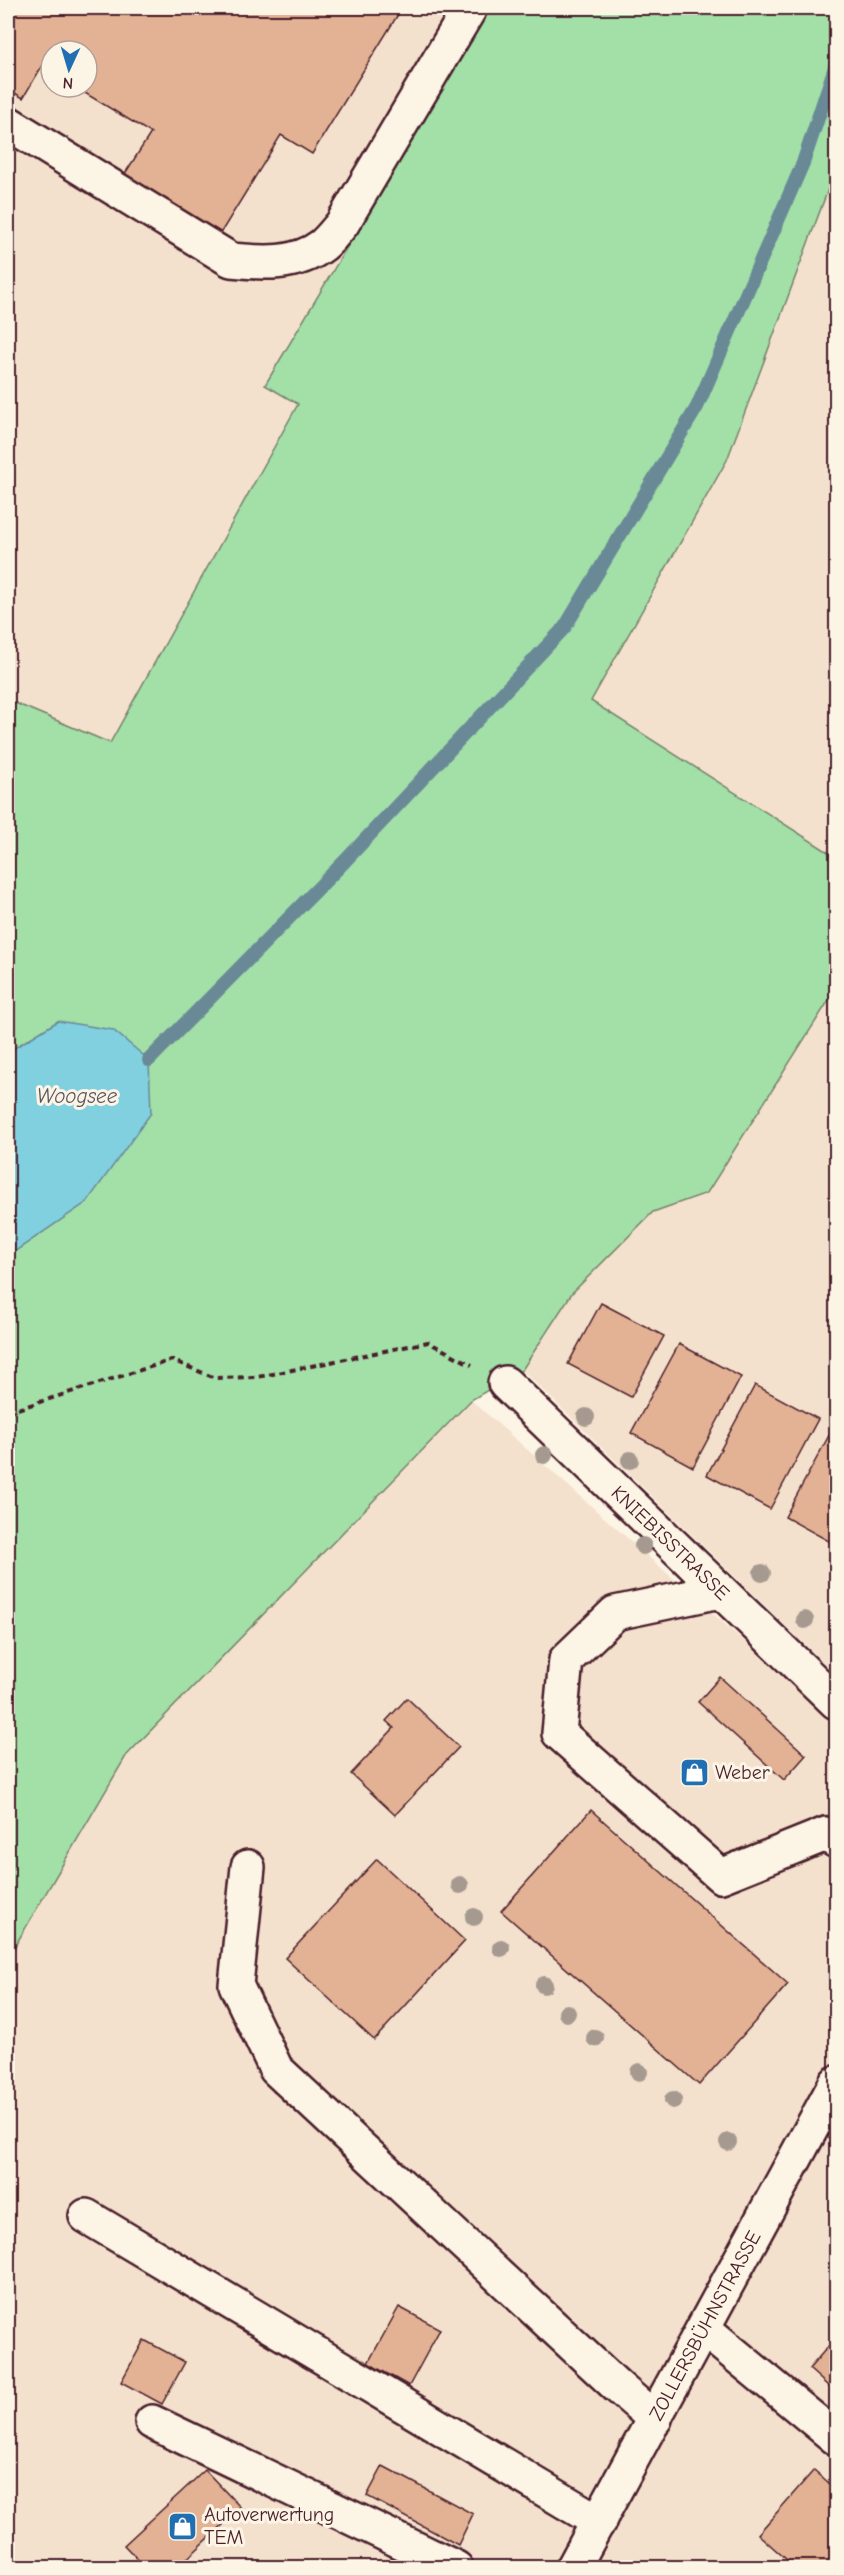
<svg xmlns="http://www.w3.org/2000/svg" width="844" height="2575" viewBox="0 0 844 2575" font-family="'Comic Neue',sans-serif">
<rect width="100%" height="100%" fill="#fcf5e5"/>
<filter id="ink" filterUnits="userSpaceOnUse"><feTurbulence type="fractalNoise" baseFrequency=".0167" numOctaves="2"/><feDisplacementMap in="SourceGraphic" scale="12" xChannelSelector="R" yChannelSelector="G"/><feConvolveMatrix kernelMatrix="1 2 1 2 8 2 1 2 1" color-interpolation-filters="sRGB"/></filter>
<g filter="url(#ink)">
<!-- built -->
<g fill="#f4e1cd" fill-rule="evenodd">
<path d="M8,8H556L298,403L110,743L8,700ZM51,51H87V87H51Z"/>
<path d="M836,168V857L591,701L727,460Z"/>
<path d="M836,989V1675L522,1370L572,1293L654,1212L707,1193Z"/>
<path d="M471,1400L836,1722V2567L8,2568V1958L126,1756Z"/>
</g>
<!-- green -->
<path fill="#a2e0a8" stroke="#76806a" stroke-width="1.5" d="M489,8H836V168L727,460L591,701L836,857V989L707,1193L653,1212L572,1293L522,1370L471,1400L126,1756L8,1958V1256L87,1202L58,1021L8,1052V700L110,743L298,404L265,385Z"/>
<!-- water -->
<path fill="#81d0df" stroke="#6b8997" stroke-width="1.5" d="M58,1021L113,1030L149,1060L151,1113L87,1202L8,1256V1052Z"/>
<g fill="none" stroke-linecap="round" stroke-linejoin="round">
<!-- stream -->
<path stroke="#6b8997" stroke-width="14" d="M149,1060L344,862L565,627L697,407L803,163L836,64"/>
</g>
<!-- building -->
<g fill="#e3b295" stroke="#4a1f2b" stroke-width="1.5">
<path d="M8,8H402L312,154L281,135L220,234L124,175L151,133L75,87H87V51H51V72L42,66L23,98L8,89Z"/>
<path d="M601,1303L664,1336L631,1397L568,1364Z"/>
<path d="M679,1344L741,1377L693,1467L631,1433Z"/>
<path d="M755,1385L818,1419L770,1509L707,1475Z"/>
<path d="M833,1428L836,1430V1545L785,1517Z"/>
<path d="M720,1677L806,1755L784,1780L698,1702Z"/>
<path d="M407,1698L459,1747L395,1815L351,1774L394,1728L386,1721Z"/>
<path d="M591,1810L788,1984L699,2085L501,1911Z"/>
<path d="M377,1859L465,1941L374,2040L285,1958Z"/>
<path d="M399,2307L440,2329L409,2386L368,2363Z"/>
<path d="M836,2337V2393L809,2369Z"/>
<path d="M144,2340L185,2362L162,2404L121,2382Z"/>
<path d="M383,2466L473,2514L458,2545L367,2496Z"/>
<path d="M205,2470L241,2508L177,2568H146L124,2545Z"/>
<path d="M814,2470L836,2489V2568H796L758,2534Z"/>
</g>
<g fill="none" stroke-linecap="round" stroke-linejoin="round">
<defs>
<g id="minor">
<path d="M8,123L231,260C262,263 296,266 323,245C330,239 336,231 342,224L470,8"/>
<path id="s1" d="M505,1383L836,1702"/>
<path d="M720,1591L615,1613L566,1660L559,1733L721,1876L826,1834L836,1841"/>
<path d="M248,1867L236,1985L276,2069L618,2387L655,2419"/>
<path d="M86,2216L599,2522"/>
<path d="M704,2329L836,2438"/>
<path d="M152,2422L456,2568"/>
<path id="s2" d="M573,2568L836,2083"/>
</g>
</defs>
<!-- minor casing -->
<use href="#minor" stroke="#4a1f2b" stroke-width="38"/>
<!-- path -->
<path stroke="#4a1f2b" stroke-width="4" stroke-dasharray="6 4.5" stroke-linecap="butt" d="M8,1412L172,1360L215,1378L258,1377L428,1342L472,1365"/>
<!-- minor -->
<use href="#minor" stroke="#fcf5e5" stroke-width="33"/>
</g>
<!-- trees -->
<g fill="#a69a90">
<circle cx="586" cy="1417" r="9"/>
<circle cx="544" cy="1455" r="9"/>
<circle cx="630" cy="1460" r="9"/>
<circle cx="643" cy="1546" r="9"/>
<circle cx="762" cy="1573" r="9"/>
<circle cx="805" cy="1620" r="9"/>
<circle cx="460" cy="1885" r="9"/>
<circle cx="474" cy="1917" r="9"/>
<circle cx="501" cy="1948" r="9"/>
<circle cx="544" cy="1985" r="9"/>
<circle cx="567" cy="2013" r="9"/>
<circle cx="595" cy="2038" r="9"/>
<circle cx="639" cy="2072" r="9"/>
<circle cx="673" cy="2100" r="9"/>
<circle cx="728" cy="2142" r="9"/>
</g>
</g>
<!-- icons -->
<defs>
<symbol id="shop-square" viewBox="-11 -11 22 22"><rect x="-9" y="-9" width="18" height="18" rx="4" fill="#1f6fb2" stroke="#fcf5e5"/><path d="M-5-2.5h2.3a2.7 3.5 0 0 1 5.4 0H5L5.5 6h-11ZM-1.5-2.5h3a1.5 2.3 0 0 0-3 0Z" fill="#fff"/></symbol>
</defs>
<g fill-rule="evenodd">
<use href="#shop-square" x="678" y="1756" width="33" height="33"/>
<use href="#shop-square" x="166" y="2510" width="33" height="33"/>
</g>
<g text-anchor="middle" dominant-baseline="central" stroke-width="6" stroke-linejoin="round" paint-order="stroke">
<!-- street labels -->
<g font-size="20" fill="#4a1f2b" stroke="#fcf5e5">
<text stroke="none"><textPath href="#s1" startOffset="230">KNIEBISSTRASSE</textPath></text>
<text stroke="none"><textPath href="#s2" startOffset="276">ZOLLERSBÜHNSTRASSE</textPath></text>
</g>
<!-- poi labels -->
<g font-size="20" fill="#4a1f2b" stroke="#fcf5e5" text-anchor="start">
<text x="715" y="1772">Weber</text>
<text x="204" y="2514">Autoverwertung<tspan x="204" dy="23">TEM</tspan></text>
</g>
<!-- water labels -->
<g font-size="21" font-style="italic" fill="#5a5461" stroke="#fcf5e5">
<text x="77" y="1096">Woogsee</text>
</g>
</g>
<!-- margin -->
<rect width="844" height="2575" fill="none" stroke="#fcf5e5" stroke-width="30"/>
<rect x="15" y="15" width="814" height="2545" fill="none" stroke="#4a1f2b" stroke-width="2" filter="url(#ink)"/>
<!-- north arrow -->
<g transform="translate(69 69) rotate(184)"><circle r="28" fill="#fcf5e5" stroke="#b59f9b" stroke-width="1.5"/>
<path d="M0-4.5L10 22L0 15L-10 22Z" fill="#1f6fb2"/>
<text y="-9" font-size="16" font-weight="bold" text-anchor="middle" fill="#4a1f2b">N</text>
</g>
</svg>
